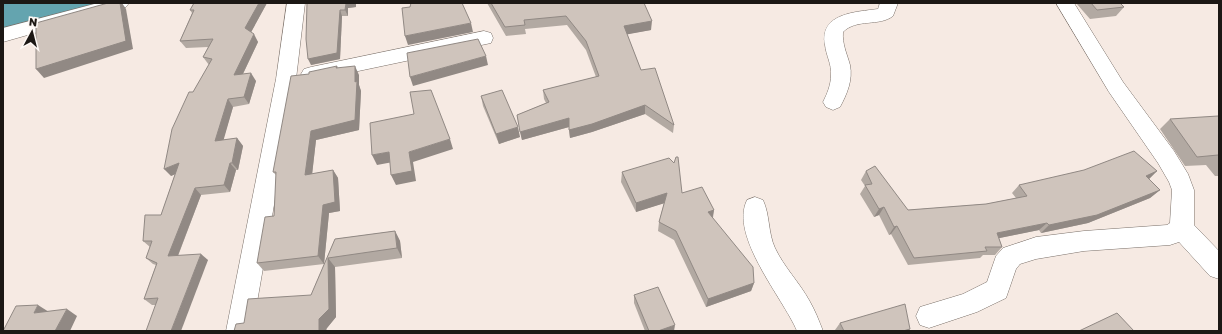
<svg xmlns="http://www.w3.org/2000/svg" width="1222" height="334" viewBox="0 0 1222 334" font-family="'Golos Text',sans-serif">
<rect width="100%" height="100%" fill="#f6eae3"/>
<!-- water -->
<path fill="#64a4af" stroke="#4e7a81" d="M3,3H107L3,30Z"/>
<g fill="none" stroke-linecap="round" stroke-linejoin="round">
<defs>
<g id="minor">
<path d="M98,3H129L126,7L3,42V28Z"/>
<path d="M287,3H305L296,79L252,331H226L276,79Z"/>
<path d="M880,3H898L893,16C879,27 857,18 843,32C842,44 847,54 850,65C853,80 847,94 840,107L833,110L826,107L823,102C827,94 831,85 831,75C832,65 826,55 825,45C819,13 856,12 878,9Z"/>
<path d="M1056,3H1074L1123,82L1174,151L1188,174L1194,190V225L1219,251V279L1210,276L1179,242L1170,245L1084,251L1036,259L1020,264L1016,269L1006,298L977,312L929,328L920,325L916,316L920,307L963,294L987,282L996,256L1003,248L1036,237L1084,231L1167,225L1170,223L1172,190L1169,182L1158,163L1109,92Z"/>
<path d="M484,31L491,33L493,38L491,43L311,81L304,79L301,74L304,69L311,67Z"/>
<path d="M755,197L763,200C770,215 768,233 775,248C784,267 799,282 809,300C815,310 819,321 823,331H797C783,298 729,236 747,200Z"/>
</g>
</defs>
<!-- minor casing -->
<use href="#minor" stroke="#7a7069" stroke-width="1"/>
<!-- minor -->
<use href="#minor" fill="#fff" fill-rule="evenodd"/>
</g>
<!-- wall -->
<g fill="#b2a9a2">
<path d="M194,3H267L251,32L258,42L243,74L256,81L249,104L233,107L223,140L237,138L243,146L238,170H236L230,192L201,195L178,256L208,260L156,305H152L144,299L156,265L153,264L146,258L150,247L143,241L161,215L175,174L171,176L193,92L209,65L203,57L208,47L186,48L180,41L192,13L190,10Z"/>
<path d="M307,3L356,7L348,8V16H342L340,59L311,65Z"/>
<path d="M487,3H644L651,30L627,34L641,70L674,125L673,133L645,114L592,132L570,138L569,127L522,140L517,115L546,103L544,99L543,90L596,77L586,50L567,25L525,29L526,34L506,36Z"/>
<path d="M1076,3H1120L1124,7L1116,16L1090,19Z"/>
<path d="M337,66L338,68L359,75V85L361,91L359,130L316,140L312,174L333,170L338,178L340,211L329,213L324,264L264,271L257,263L274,216L276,175L273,172L309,74Z"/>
<path d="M481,96L520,137L499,144L483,106Z"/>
<path d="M1219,117V176H1215L1206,165L1185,166L1160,129L1170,119Z"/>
<path d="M866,171L908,210L986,204L1016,198L1012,193L1019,185L1157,171L1149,179L1160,190L1150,198L1088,223L1041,233L1039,230L999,238L1002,247L995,255H983L980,258L908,265L891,234L889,235L879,215L874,217L860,194L865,186L861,180Z"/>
<path d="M622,172L682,193L714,210L713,218L754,283L751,291L706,307L674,240L658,231L659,222L664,203L636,212L621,182Z"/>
<path d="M395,231L400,241L402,258L335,267L336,317L327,328L244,323L311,295L335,239Z"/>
<path d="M634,295L674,331H645L634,303Z"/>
<path d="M840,323L910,329L909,331H835V330Z"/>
</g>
<!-- shaded-wall -->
<g fill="#918984">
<path d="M120,3H122L126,9L133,49L44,78L36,69Z"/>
<path d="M259,3H267L249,36L245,28Z"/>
<path d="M346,3H356V7L348,8V16L345,10Z"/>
<path d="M340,10L342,16L340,59L311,65L308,59Z"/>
<path d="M652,21L651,30L624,35V26Z"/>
<path d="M471,23L473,32L408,45L405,36Z"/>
<path d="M254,34L258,42L239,82L234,75Z"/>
<path d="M486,56L488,65L413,86L410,77Z"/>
<path d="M355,66L359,75V85L361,91L359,130L316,140L311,184L305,175L311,131L355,82Z"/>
<path d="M251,73L256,81L249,104L244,97Z"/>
<path d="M228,99L233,107L221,149L215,141Z"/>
<path d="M645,105V114L592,132L570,138L569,130Z"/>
<path d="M569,118V127L522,140L520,132Z"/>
<path d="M518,127L520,137L499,144L496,134Z"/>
<path d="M237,138L243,146L238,170L232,163Z"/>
<path d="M450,139L453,149L413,162L416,181L396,185L391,175L409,152Z"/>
<path d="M389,152L393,162L377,165L372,155Z"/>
<path d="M179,163L185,170L171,176L164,169Z"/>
<path d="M230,163L236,170L230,192L224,185Z"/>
<path d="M333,170L338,178L340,211L329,213L324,264L318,256L323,205Z"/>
<path d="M1157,171L1148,180L1146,176Z"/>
<path d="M195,188L201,195L175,263L168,256Z"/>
<path d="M1160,190L1150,198L1088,223L1041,233L1049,225Z"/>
<path d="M667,193L665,203L636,212V203Z"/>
<path d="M884,207L879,215L874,217L879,209Z"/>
<path d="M714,210L712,220L708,212Z"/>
<path d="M1047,223L1039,230L990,240L997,233Z"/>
<path d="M897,226L891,234L889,235L894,227Z"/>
<path d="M395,231L400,241L402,258L397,248Z"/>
<path d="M201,254L208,260L181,331H171Z"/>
<path d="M328,258L335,267L336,317L327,328L326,331H319V319Z"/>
<path d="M754,283L751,291L706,307L708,299Z"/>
<path d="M38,305L49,312L34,313Z"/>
<path d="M67,309L77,316L70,331H55Z"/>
<path d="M675,325L674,331H658Z"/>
</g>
<!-- building -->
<g fill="#cfc4bc" stroke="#918984">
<path d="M108,3H120L126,41L36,69V23Z"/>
<path d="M194,3H259L245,28L254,34L234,75L251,73L244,97L228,99L215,141L237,138L232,163H230L224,185L195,188L168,256L201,254L171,331H146L158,298L144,299L157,263L146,258L152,241H143L145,215H161L179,163L164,169L172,129L189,92H193L212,59L203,57L213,39L180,41L194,10H190Z"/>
<path d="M307,3H346L345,10H340L337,53L308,59L306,39Z"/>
<path d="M411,3H462L471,23L405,36L402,8L410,7Z"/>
<path d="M491,3H644L652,21L624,26L641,70L655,68L674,125L645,105L592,124L569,130V118L520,132L517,115L549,102L543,90L599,76L586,41L566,16L524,20L525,25L505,27Z"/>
<path d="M1091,3H1120L1124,7L1097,10Z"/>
<path d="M478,39L486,56L410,77L407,53Z"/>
<path d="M337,66L336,68L355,66V82L357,81L355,120L311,131L305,175L333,170L335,202L323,205L318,256L257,263L265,217L274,216L276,172H273L291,76L309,74V72Z"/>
<path d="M431,90L450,139L409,152L412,171L391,175L389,152L372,155L370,123L414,114L410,92Z"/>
<path d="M502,90L518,127L496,134L481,96Z"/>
<path d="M1218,116L1219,117V156L1218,155L1197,157L1170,119Z"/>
<path d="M1134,151L1157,171L1146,176L1160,190L1097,215L1049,225L1047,223L997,233L1002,247H985L987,251L914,258L897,226L894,227L884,207L879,209L865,185L872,184L866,171L875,166L908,210L986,204L1027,196L1019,185L1084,170Z"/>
<path d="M676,157H678L682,193L702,187L714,210L708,212L753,267L754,283L708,299L676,231L659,222L667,193L636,203L622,172L669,158L674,163Z"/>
<path d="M395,231L397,248L328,258L329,309L319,319V331H234L236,324L244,323L248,299L311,295L335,239Z"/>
<path d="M658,287L675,325L658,331H649L634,295Z"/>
<path d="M905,304L910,329L903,331H844L840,323Z"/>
<path d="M38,305L34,313L67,309L55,331H3L16,306Z"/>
<path d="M1117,313L1134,331H1079Z"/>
</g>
<!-- border -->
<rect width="1222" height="334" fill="none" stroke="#1c1815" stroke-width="8"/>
<!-- north arrow -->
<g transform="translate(32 32) rotate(7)" stroke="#fef9f6" stroke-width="3" paint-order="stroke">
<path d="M0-3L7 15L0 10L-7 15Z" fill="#1c1815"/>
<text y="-6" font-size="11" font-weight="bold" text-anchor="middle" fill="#1c1815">N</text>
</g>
</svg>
